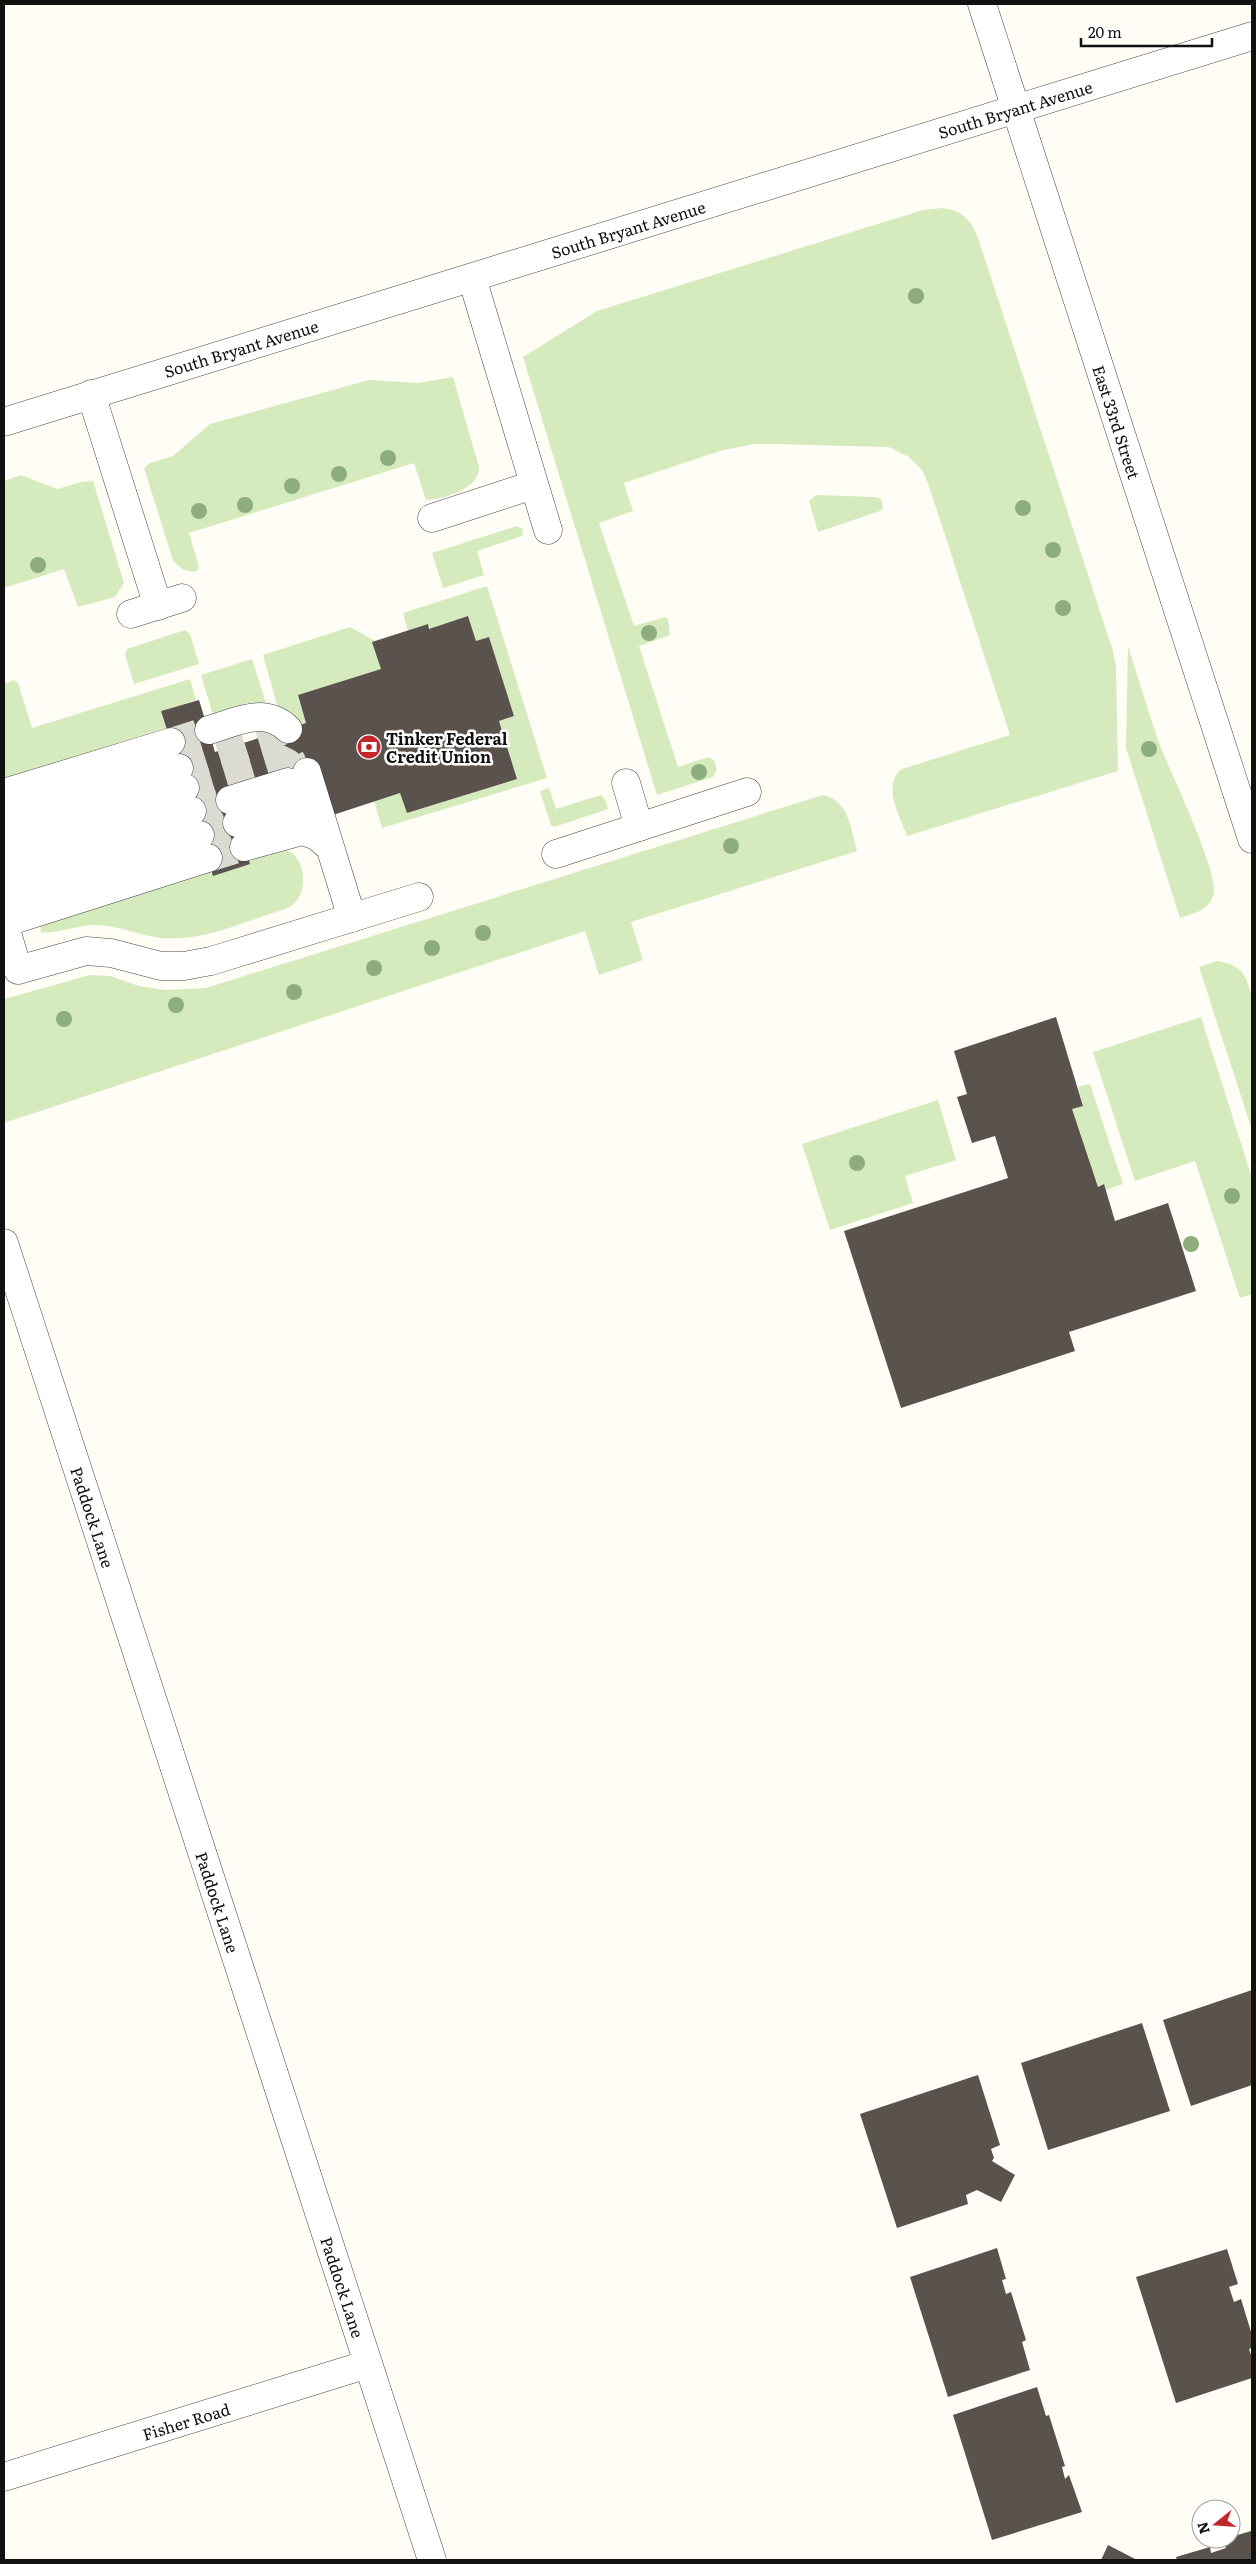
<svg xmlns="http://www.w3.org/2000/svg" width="1256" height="2564" viewBox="0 0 1256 2564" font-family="Literata,serif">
<rect width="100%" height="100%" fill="#fffdf5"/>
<!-- green -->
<g fill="#d5ebbd">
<path d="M942,208C962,210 971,220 978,238L1113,651L1116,668L1118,771L907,836C900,816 881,785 902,769L1010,735L928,483L922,470L909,457L889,447L774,444H755L723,450L624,483L633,511L599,523L634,626L665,617L668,619L670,635L639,646L678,767L708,757L714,760L717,769L713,777L657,795L523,357L597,311L923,210Z"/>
<path d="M453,377L479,467C480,488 444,500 426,500L414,463L189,533L199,567L197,571C186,573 179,568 173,560L144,468L150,463L173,456L210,424L369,380L418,383Z"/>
<path d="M21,475L57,489L81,482L93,481L124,583L115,597L78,607L64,569L4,588V481Z"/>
<path d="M816,495L875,497L881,499L883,508L880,511L818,532L809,501Z"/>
<path d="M517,526L523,529L522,536L477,551L484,575L443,588L432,553Z"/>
<path d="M487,586L547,778L382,828L374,801L400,793L407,813L517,779L499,721L514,716L489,637L476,641L468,616L429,629L427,624L408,631L403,613Z"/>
<path d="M350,627L375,641L373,642L381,669L298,695L306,723L302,724L278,708L263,655Z"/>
<path d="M185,630L190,634L199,664L134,684L125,655L127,649Z"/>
<path d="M1128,646C1139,680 1149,715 1161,748C1172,775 1217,869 1214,892C1211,910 1195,913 1180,918L1126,748Z"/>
<path d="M252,659L266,703H247L213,715L201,675Z"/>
<path d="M190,679L196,700L161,711L166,728L4,778V684L14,680L18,683L32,728Z"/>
<path d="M549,788L556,809L601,795L605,799L608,809L554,827L551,825L540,791Z"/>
<path d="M823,795C849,800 851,830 857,851L631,922L643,960L599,975L585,931L4,1123V999L90,975L110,976L139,986L165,990L206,988Z"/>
<path d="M284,849C304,855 309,886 296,901C292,907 286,909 279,911C241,923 201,942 161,938C138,935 117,925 94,925C82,925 48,935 41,932L40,924L45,920Z"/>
<path d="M1217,961C1243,966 1245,973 1252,997V1130L1199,967Z"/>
<path d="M1201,1017L1252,1178V1294L1240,1298L1195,1161L1135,1181L1093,1052Z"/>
<path d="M1090,1084L1123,1184L1105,1190L1104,1184L1098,1187L1072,1109L1083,1105L1078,1087Z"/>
<path d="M938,1100L956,1160L905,1176L913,1203L830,1230L802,1144Z"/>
</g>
<!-- building -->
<g fill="#5a524d">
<path d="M468,616L476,641L489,637L514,716L499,721L517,779L407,813L400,793L333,815L229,797L250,864L213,876L161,711L199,700L215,752L306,723L298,695L381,669L372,642L428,624L429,629Z"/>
<path d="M1056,1017L1083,1106L1072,1109L1098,1187L1104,1184L1115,1221L1168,1203L1196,1291L1069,1332L1075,1351L901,1408L844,1231L1008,1178L995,1136L972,1143L957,1097L967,1094L954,1051Z"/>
<path d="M1252,1990V2085L1191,2106L1163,2020Z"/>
<path d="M1142,2023L1170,2111L1048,2150L1021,2063Z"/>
<path d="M978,2075L1000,2145L991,2149L994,2158L992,2161L1015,2175L1001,2202L977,2190L966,2195L968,2204L897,2228L860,2114Z"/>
<path d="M997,2248L1006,2279L1002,2280L1006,2294L1011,2292L1026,2340L1022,2342L1030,2370L948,2397L910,2277Z"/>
<path d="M1227,2249L1238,2284L1229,2287L1234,2302L1241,2299L1252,2335V2348L1249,2349L1252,2358V2378L1176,2403L1136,2277Z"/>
<path d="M1037,2387L1046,2416L1049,2415L1065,2466L1062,2467L1065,2479L1069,2475L1082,2512L992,2540L953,2415Z"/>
<path d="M1251,2531L1252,2560H1177L1176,2557L1210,2547L1211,2553L1226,2548L1223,2539H1231V2537Z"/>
<path d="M1108,2545L1137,2560H1101Z"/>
</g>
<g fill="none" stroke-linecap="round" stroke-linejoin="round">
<!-- minor-tunnel -->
<g stroke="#dbdad3" stroke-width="28" stroke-dasharray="28 14" stroke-linecap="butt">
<path d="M171,742L209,730"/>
<path d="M179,768L271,739L282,742L299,775"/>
<path d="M185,788L280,759L288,763L296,776"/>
<path d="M192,811L230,800"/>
<path d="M200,835L237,823"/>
<path d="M208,858L244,847"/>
</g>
<defs>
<g id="minor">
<path d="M982,4L1252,839"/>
<path d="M472,278L548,530"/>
<path d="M91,394L158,606"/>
<path d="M4,422L1252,36"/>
<path d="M432,518L533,485"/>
<path d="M131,614L182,598"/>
<path d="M209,730C236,722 264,706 288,729"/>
<path d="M307,772L352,918"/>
<path d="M4,793L171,742"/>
<path d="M230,800L288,782L295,787L311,815"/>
<path d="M4,820L179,768"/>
<path d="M237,823L293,807L303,810L314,825"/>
<path d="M639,827L747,792"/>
<path d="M4,844L185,788"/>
<path d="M244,847L302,831L317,836L328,846"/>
<path d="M556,854L639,827L626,783"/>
<path d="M4,870L192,811"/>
<path d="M4,894L200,835"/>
<path d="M4,923L18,970L86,951L111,953L161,966H184L211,961L419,897"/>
<path d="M4,923L208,858"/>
<path d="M4,1243L432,2560"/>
<path d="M4,2477L368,2364"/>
</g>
</defs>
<!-- minor casing -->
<use href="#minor" stroke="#444" stroke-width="29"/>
<!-- minor -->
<use href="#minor" stroke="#fff" stroke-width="28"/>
</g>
<!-- trees -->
<g fill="#8dad7f">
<circle cx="916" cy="296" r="8"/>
<circle cx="388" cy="458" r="8"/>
<circle cx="339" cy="474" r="8"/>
<circle cx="292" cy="486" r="8"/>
<circle cx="245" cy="505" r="8"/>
<circle cx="1023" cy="508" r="8"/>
<circle cx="199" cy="511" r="8"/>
<circle cx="1053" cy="550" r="8"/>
<circle cx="38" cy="565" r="8"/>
<circle cx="1063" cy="608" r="8"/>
<circle cx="649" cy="633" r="8"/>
<circle cx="1149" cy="749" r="8"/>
<circle cx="699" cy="772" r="8"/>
<circle cx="731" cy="846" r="8"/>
<circle cx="483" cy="933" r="8"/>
<circle cx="432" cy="948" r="8"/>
<circle cx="374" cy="968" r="8"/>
<circle cx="294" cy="992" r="8"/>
<circle cx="176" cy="1005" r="8"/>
<circle cx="64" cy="1019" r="8"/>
<circle cx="857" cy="1163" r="8"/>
<circle cx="1232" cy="1196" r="8"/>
<circle cx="1191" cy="1244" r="8"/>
</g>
<!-- icons -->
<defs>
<symbol id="bank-disc" viewBox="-11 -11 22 22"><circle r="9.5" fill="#c4262e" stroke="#fff"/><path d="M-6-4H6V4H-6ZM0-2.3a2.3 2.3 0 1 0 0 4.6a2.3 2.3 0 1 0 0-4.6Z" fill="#fff"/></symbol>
</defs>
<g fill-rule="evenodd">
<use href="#bank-disc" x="355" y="733" width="28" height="28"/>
</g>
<g text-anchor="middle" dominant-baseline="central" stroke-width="5" stroke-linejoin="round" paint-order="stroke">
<!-- street labels -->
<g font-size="16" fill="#111" stroke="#fff">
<text transform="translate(1015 109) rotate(-17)">South Bryant Avenue</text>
<text transform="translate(628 229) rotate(-17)">South Bryant Avenue</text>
<text transform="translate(241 348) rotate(-17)">South Bryant Avenue</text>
<text transform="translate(1117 422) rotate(72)">East 33rd Street</text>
<text transform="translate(93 1517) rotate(72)">Paddock Lane</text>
<text transform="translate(218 1902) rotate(72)">Paddock Lane</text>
<text transform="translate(343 2287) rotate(72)">Paddock Lane</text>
<text transform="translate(186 2421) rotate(-17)">Fisher Road</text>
</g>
<!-- poi labels -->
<g font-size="16" font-weight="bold" fill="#111" stroke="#fff" text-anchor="start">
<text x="386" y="738">Tinker Federal<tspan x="386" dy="18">Credit Union</tspan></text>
</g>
</g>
<!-- border -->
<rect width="1256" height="2564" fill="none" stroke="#111111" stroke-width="10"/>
<!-- north arrow -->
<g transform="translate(1216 2524) rotate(253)"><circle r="24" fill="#ffffff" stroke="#a0a0a0"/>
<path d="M0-4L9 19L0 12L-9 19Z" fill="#c4262e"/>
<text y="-8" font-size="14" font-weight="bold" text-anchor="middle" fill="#111111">N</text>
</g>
<!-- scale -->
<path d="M1081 38v8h131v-8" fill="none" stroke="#111111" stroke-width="2.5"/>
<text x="1088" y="38" font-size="15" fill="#111111" stroke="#ffffff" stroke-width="4" paint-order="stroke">20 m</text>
</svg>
